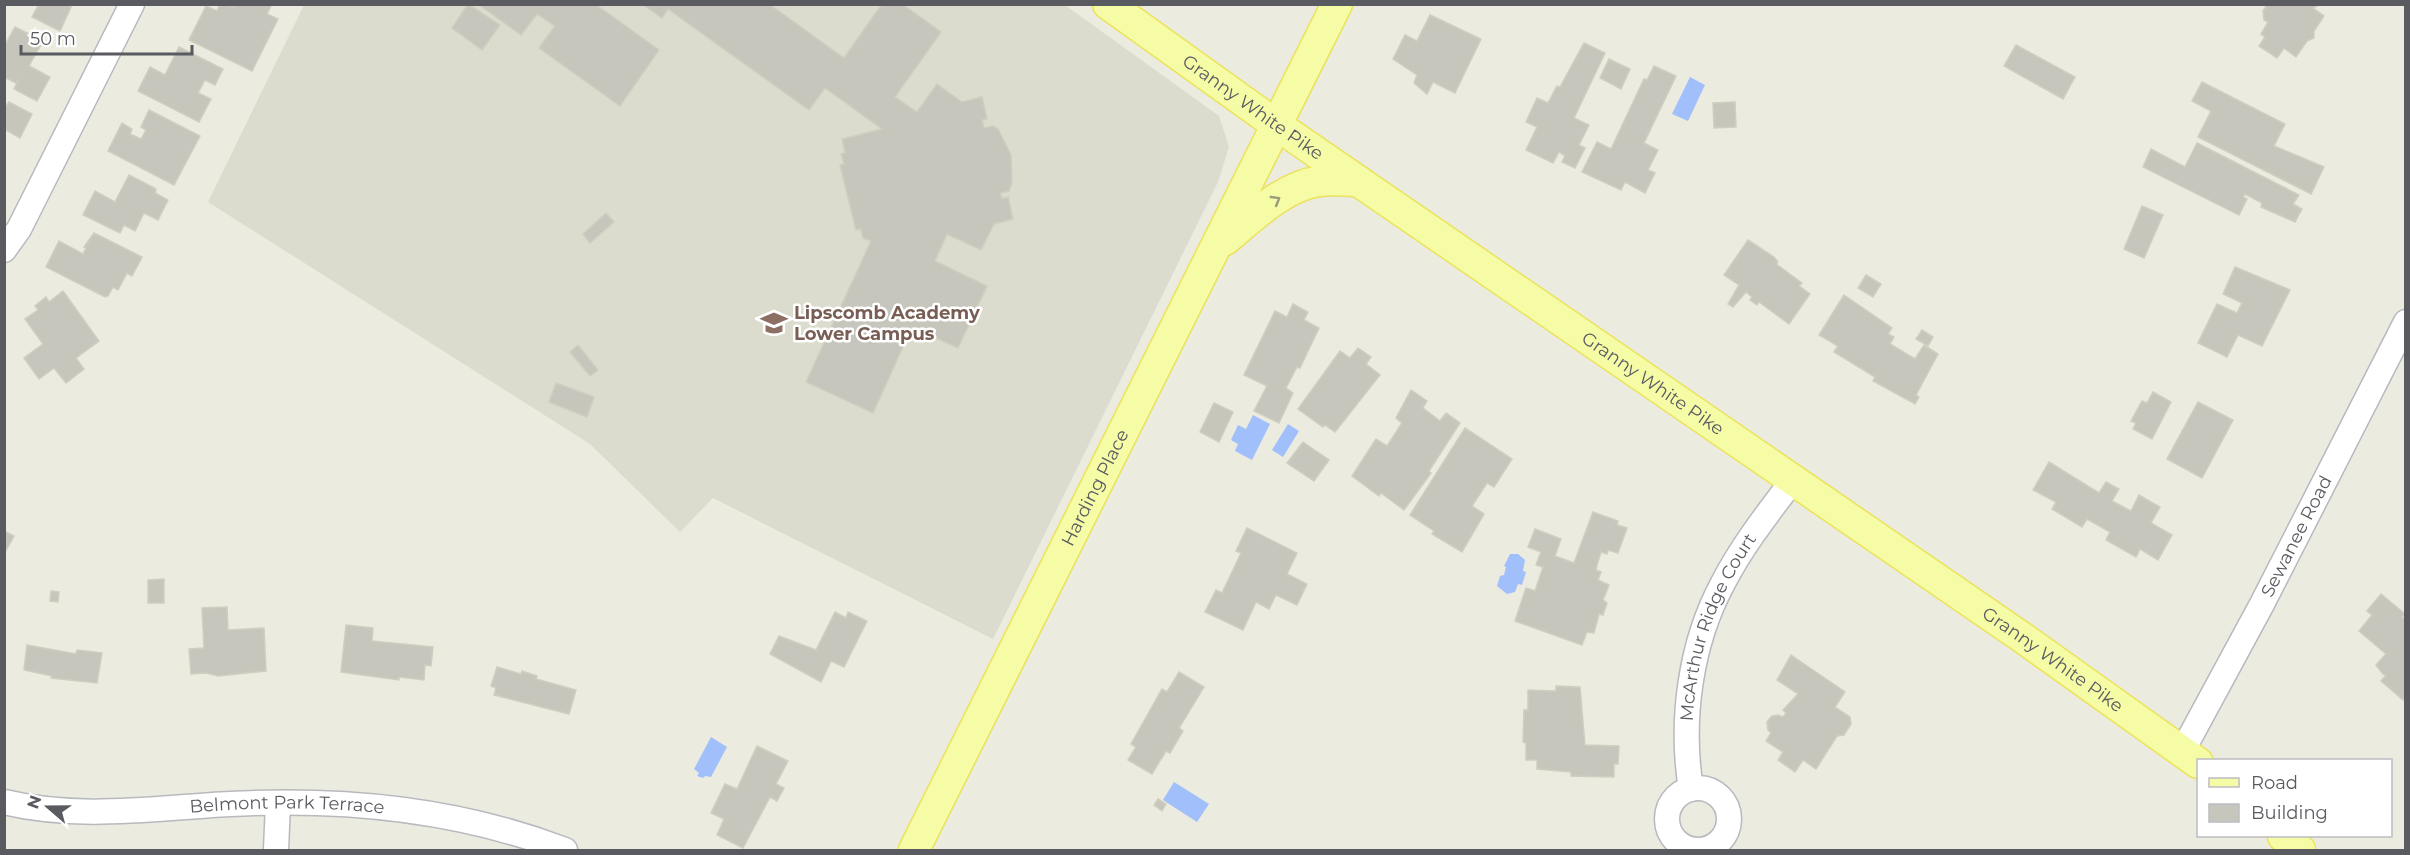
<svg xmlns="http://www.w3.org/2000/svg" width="2410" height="855" viewBox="0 0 2410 855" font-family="Montserrat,sans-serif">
<rect width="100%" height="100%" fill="#ebebe0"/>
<!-- education -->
<path fill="#dbdbce" d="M304,5H1065L1219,116L1229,147L1218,182L993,639L713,498L680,532L590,444L208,202Z"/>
<!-- water -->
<g fill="#a0bffb">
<path d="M1690,77L1705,85L1688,121L1672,114Z"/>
<path d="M1253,415L1270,424L1252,460L1235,451L1238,444L1231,440L1238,425L1246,429Z"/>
<path d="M1288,424L1299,431L1283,457L1272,450Z"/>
<path d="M1510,554H1518L1525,560L1523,571L1526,572L1522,585L1518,584L1515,592L1507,594L1497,586L1500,576L1504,575L1506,567L1504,566Z"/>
<path d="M711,737L727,747L711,777L705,776L703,778L697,776L699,773L694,769Z"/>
<path d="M1174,782L1209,804L1197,822L1163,800Z"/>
</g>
<!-- building -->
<g fill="#c6c6bd" stroke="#d0cebf" stroke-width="1.5">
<path d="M39,4H65L71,7L60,31L32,17Z"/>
<path d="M220,4L235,7L236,4H272L267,14L278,19L252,71L189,40L206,6L217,11Z"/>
<path d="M468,4L500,25L482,50L452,28Z"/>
<path d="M478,4H595L659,50L620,106L539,48L555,26L537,14L521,35Z"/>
<path d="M642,4H769L844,58L882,4H902L941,32L895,97L917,112L937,84L962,102L982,97L987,119L982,120L984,128L993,126L998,129L1011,155L1012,183L1009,191L1000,193L1002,199L1008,197L1013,219L994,224L981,250L947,234L935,261L987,286L958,348L912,327L873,413L806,382L871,241L863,238L861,229L856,230L840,165L844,164L841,154L845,153L842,139L882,129L825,88L809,110L668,9L662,18Z"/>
<path d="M2276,4H2320L2313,8L2324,16L2314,31V38L2307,41L2296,57L2284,48L2277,58L2259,46L2265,37L2261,34L2268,22L2264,20L2263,11L2267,5Z"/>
<path d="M1430,15L1481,39L1455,93L1433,82L1427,94L1414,83L1417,75L1393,59L1405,35L1417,41Z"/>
<path d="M15,27L43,41L29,66L50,77L37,101L14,89L19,79L16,83L4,77V47Z"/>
<path d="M1584,43L1605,53L1574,118L1589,125L1579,145L1585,148L1575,168L1562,162L1565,156L1559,152L1553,163L1526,150L1537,127L1526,122L1537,98L1548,103L1557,86L1560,87Z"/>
<path d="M2016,45L2075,77L2063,99L2004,66Z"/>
<path d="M179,47L223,69L215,85L205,80L198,93L211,99L199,122L138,91L150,67L165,75Z"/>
<path d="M1609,59L1630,69L1621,89L1600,78Z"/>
<path d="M1654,66L1676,76L1644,143L1658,150L1648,170L1655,173L1645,193L1625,182L1621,190L1582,172L1597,142L1611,149L1644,79L1647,80Z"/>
<path d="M2202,82L2285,124L2274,146L2324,167L2311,194L2198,137L2211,111L2192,101Z"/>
<path d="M9,102L32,114L20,138L4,129V109Z"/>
<path d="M1735,102L1736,127L1714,128L1713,103Z"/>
<path d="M149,110L200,136L174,185L108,151L122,123L132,129L130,134L141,139L146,130L141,127Z"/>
<path d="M2197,143L2299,195L2293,204L2302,209L2295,222L2261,207L2262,203L2245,194L2243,197L2247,199L2239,215L2143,167L2151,149L2185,167Z"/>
<path d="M129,175L156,189L155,193L168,200L158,220L144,213L135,231L124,225L120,233L83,215L95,191L115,202Z"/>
<path d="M2142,206L2163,215L2144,258L2124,249Z"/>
<path d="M606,213L614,222L590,243L583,234Z"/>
<path d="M94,233L142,257L132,276L127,273L118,290L113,287L108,296L105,297L46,267L59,241L83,254L86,248L84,247Z"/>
<path d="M1748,240L1774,257L1778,262L1776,264L1802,283L1799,286L1810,294L1789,324L1759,302L1757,305L1750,300L1752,297L1746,292L1733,307L1728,304L1739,285L1724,275Z"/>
<path d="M2235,267L2290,290L2262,346L2238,335L2227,357L2198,343L2217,304L2237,313L2242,303L2223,294Z"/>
<path d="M1866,275L1881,284L1873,297L1858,288Z"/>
<path d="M63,291L99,341L76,358L84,369L66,383L54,368L39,379L24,358L43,344L25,319L38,310L35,306L46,297L49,302Z"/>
<path d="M1844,295L1892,328L1888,334L1894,337L1890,344L1915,359L1924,345L1938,354L1916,395L1919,397L1915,404L1873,381L1875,377L1834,352L1838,346L1819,335Z"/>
<path d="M1293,304L1308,312L1304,320L1319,328L1300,368L1297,367L1286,388L1293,393L1279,423L1254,411L1267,386L1244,375L1275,311L1287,317Z"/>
<path d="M1922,330L1933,337L1928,346L1916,339Z"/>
<path d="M578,345L598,370L590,376L570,352Z"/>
<path d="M1358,348L1371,357L1366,364L1380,375L1335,432L1325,425L1323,427L1298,409L1340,351L1350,358Z"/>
<path d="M556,383L594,397L587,417L549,402Z"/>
<path d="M1411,390L1427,401L1423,408L1440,421L1446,413L1460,423L1429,471L1431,473L1404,510L1381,493L1379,496L1352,476L1376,439L1387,446L1402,423L1396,418Z"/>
<path d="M2153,392L2171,402L2152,439L2133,429L2136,423L2131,421L2142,401L2147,403Z"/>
<path d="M2198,402L2233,420L2202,478L2167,459Z"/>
<path d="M1214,403L1233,412L1219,442L1200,432Z"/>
<path d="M1465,428L1512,459L1494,487L1487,483L1472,506L1484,514L1462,552L1432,534L1434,531L1410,515Z"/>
<path d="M1303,442L1329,460L1314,481L1287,463Z"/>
<path d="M2049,462L2099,493L2106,482L2119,489L2112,501L2131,511L2139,495L2160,507L2151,523L2172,535L2158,560L2140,549L2136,557L2106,540L2110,532L2087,519L2082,527L2052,509L2056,502L2033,490Z"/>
<path d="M1593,512L1618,521L1617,525L1627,528L1618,553L1608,550L1607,554L1601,552L1597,565L1596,570L1601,572L1598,580L1609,585L1603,600L1607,603L1603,615L1599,614L1594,633L1587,632L1582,645L1515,621L1526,588L1535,591L1543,567L1536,565L1541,552L1528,547L1535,529L1561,539L1555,556L1574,563Z"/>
<path d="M1247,528L1297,553L1287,574L1307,584L1297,605L1276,595L1269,609L1256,602L1243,630L1205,612L1216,590L1222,593L1241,553L1236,551Z"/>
<path d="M4,531L14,536L4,554Z"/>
<path d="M164,579V603H148V580Z"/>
<path d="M51,591L59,592L58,602L50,601Z"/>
<path d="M2381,594L2405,614L2402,617L2406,620V697L2403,700L2381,681L2386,675L2383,674L2376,665L2386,654L2359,631L2372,615L2367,611Z"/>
<path d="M227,607L228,630L264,628L266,671L218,676L206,673L191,674L189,649L204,648L202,608Z"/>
<path d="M835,612L846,618L848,612L867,621L844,667L831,661L821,682L770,654L779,636L816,650Z"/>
<path d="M346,625L373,628L372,641L433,647L431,666L425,665L424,680L399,677V680L341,672Z"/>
<path d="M27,645L76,654L77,650L102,653L97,683L51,678L52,676L24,670Z"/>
<path d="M1791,655L1845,692L1835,707L1850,717L1851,724L1844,735L1837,736L1816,769L1803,760L1795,772L1778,760L1783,752L1766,741L1771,733L1768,730L1767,722L1772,716L1778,715L1783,717L1786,713L1783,710L1798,694L1777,680Z"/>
<path d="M497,667L521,674L522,671L537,676L536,679L576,690L569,714L494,695L496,688L491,686Z"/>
<path d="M1179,672L1204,687L1179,728L1183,731L1170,753L1166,751L1152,774L1128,760L1136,747L1131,744L1162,689L1167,692Z"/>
<path d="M1556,686L1580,687L1585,745L1619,746L1618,764H1614V777L1571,776V772L1537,769V760H1526V743L1523,742L1524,710H1528V690L1556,691Z"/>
<path d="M757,746L788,761L776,784L784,788L777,801L770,797L743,848L717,835L724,819L711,813L725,784L737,789Z"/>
<path d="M1158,799L1166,804L1162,811L1154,805Z"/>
</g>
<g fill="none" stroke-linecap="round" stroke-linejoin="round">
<defs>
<g id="minor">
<path d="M4,250L19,229L132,4"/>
<path id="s1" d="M2183,750L2262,604L2406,322"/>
<circle cx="1698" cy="819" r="31"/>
<path id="s2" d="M1691,789C1680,721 1690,644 1723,583C1742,546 1768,513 1793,480"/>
<path id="s3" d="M4,802C80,820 154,808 230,804C344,798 458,809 565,850"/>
<path d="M276,850L278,803"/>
</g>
<g id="major">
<path id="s4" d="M1108,4L1278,126L2023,638L2198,763"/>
<path d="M1225,240C1253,217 1283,186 1320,181C1332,179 1346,181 1358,181"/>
<path d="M2283,836L2300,850"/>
<path id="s5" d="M914,850L1337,4"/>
</g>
</defs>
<!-- minor casing -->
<use href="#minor" stroke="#b8b9bf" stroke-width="27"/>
<!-- major casing -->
<use href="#major" stroke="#ebe35a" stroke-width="33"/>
<!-- minor -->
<use href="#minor" stroke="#fff" stroke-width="24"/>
<!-- major -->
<use href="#major" stroke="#f6fba5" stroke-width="30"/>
</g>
<!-- one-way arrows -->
<defs><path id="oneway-chevron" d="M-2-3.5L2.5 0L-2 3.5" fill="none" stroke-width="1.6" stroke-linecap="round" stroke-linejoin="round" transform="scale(1.5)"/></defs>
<use stroke="#989b7c" href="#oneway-chevron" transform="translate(1276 200) rotate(-31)"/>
<!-- icons -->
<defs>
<symbol id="school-bare" viewBox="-9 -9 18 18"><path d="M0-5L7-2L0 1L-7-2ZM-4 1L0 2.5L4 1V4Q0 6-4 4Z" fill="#8d6e63" stroke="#fff" stroke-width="2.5" paint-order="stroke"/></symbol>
</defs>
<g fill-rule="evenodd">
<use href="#school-bare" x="755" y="304" width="38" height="38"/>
</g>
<g text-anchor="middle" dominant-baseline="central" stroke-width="5" stroke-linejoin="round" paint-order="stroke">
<!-- street labels -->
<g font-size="18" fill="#595b61" stroke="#fff">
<text stroke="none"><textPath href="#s4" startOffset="178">Granny White Pike</textPath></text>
<text stroke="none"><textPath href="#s4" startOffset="664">Granny White Pike</textPath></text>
<text stroke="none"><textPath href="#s5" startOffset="405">Harding Place</textPath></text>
<text stroke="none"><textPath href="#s1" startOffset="242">Sewanee Road</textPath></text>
<text stroke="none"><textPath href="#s2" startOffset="168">McArthur Ridge Court</textPath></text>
<text stroke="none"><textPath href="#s4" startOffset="1150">Granny White Pike</textPath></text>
<text stroke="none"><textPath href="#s3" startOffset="284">Belmont Park Terrace</textPath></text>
</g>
<!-- education labels -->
<g font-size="18" font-weight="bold" fill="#785e54" stroke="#fff" text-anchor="start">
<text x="794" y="313">Lipscomb Academy<tspan x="794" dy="21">Lower Campus</tspan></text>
</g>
</g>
<!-- border -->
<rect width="2410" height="855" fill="none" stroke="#595b61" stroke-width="12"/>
<!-- legend -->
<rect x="2197" y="759" width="195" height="78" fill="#ffffff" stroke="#bdbdc0" stroke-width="1.5"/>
<rect x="2209" y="778" width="30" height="9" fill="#f6fba5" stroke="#bdbdc0" stroke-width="1.5"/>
<text x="2251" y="789" font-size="18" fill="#595b61">Road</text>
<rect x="2209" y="804" width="30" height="18" fill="#c6c6bd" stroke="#bdbdc0" stroke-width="1.5"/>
<text x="2251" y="819" font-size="18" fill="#595b61">Building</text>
<!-- north arrow -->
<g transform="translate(48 807) rotate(290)" stroke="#ffffff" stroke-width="4.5" paint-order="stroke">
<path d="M0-4.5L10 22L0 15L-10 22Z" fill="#595b61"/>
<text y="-9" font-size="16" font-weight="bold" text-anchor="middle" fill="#595b61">N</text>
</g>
<!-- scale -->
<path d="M21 45v9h171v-9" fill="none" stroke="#595b61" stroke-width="3"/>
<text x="30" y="45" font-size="18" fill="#595b61" stroke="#ffffff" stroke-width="4.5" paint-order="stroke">50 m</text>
</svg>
